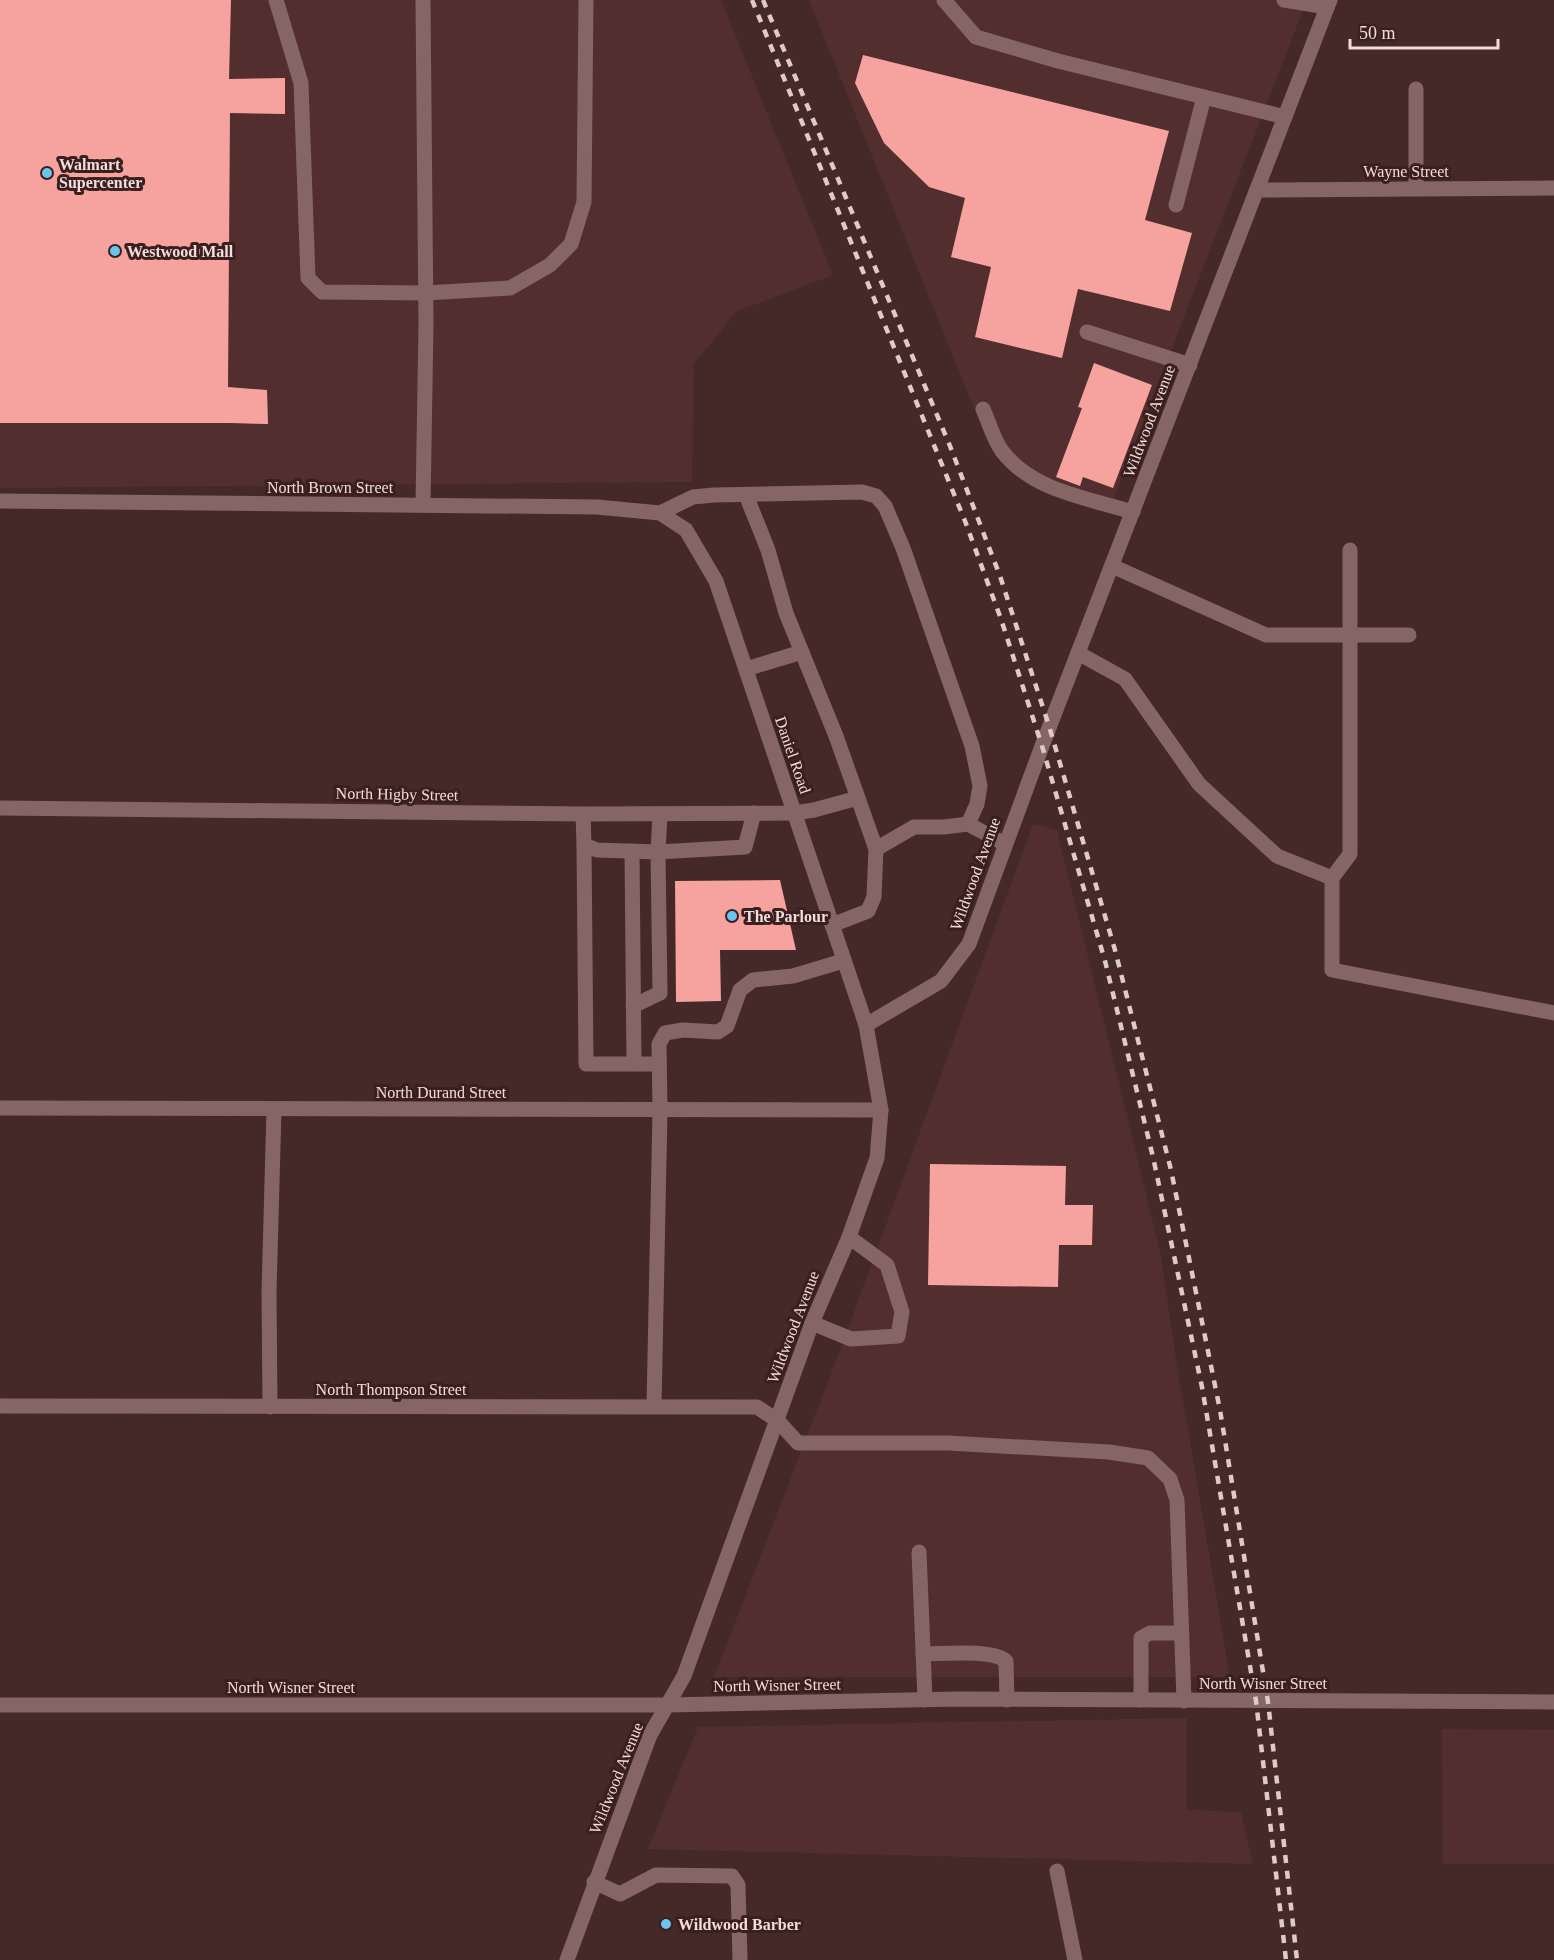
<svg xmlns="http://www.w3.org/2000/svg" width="1554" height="1960" viewBox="0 0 1554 1960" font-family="Georgia,serif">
<rect width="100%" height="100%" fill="#442928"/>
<!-- built -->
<g fill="#522f2e">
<path d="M0,0H721L833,275L737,311L694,364L692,482L0,488Z"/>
<path d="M809,0H1307L1113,500L1039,485L984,433Z"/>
<path d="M1033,824L1057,830L1160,1251L1177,1365L1230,1677H714L836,1361Z"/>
<path d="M1187,1718V1810L1241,1812L1253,1864L648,1849L698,1727Z"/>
<path d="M1442,1729L1554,1730V1864H1443Z"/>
</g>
<!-- building -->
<g fill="#f6a29f">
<path d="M0,0H231L229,79L285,78V114L230,113L228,387L267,390L268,424L230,423H0Z"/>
<path d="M863,55L1169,131L1145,220L1192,233L1170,311L1078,289L1062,358L975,337L991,267L951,257L965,198L929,187L884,143L855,83Z"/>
<path d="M1094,363L1152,385L1113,488L1083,477L1080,486L1056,477L1082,408L1078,407Z"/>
<path d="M780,880L796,950H720L721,1001L676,1002L675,881Z"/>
<path d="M930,1164L1066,1166L1065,1205H1093L1092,1245H1059L1058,1287L928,1285Z"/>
</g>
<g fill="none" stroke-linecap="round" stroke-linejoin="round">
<!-- minor -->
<g stroke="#866664" stroke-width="15">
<path d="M276,0L301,83L308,278L322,292L426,293L510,288L550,265L571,244L584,202L586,0"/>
<path d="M423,0L426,324L423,505"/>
<path d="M944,0L976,37L1058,61L1285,117"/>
<path d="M1284,0L1327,7"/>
<path d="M1416,89V189"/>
<path d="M1257,190L1554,188"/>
<path d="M1176,205L1204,97"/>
<path d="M1087,332L1190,365"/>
<path d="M983,409C989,422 993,439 1002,451C1032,491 1088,498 1133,512"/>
<path d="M746,495L768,550L786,613L836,736L876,849"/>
<path d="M0,501L597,507L660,513L686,530L716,581L866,1025L881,1110L877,1158L849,1237L812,1323L684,1676L650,1735L567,1960"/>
<path d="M660,513L693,497L714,495L862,492L876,496L885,506L903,548L972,746L980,786L977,804L968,824L944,827H914L876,849L874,897L868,911L832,925"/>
<path d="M1350,550V854L1332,878V970L1554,1013"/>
<path d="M1112,566L1266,635H1409"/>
<path d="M1078,653L1125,679L1199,784L1277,856L1332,878"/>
<path d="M746,669L802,652"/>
<path d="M0,808L583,814L794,813L814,810L858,798"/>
<path d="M583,814L584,845L597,850L658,852L660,993L633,1006"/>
<path d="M660,814L658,852L745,847L754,813"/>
<path d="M968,824L1005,844"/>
<path d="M584,845L586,1064H659"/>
<path d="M632,851L634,1064"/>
<path d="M866,1025L941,981L969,944L1042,746L1330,0"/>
<path d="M0,1108L881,1110"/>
<path d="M812,1323L851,1339L898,1336L902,1312L887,1265L849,1237"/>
<path d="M0,1406L757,1407L778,1421L798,1443H948L1109,1452L1148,1458L1170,1479L1177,1500L1184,1701"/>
<path d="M654,1406L660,1111L659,1044L665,1033L683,1030L718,1032L727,1026L740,990L753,980L793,976L843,961"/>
<path d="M270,1407L269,1292L274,1110"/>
<path d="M919,1552L925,1700"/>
<path d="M923,1654C943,1654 991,1649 1006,1661L1007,1700"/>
<path d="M1141,1700V1638L1150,1633H1182"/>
<path d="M0,1705H667L958,1699L1554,1702"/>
<path d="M1057,1871L1075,1960"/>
<path d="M594,1882L620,1894L656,1875L732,1876L738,1885L740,1960"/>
</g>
<!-- rail -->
<g stroke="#decac9" stroke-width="4.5" stroke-dasharray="8 8" stroke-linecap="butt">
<path d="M752,0L965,521L1001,619L1042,746L1105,961L1153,1157L1202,1387L1256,1701L1286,1960"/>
<path d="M763,0L950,446L1000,576L1049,726L1115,950L1171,1170L1220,1410L1268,1702L1297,1960"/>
</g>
</g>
<!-- markers -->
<g fill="#69c4f0" stroke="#3a1f1e" stroke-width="2">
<circle cx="47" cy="173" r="6"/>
<circle cx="115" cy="251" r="6"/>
<circle cx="732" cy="916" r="6"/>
<circle cx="666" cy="1924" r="6"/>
</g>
<g text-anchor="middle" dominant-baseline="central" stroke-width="6" stroke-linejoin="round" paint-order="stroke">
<!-- poi labels -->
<g font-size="16" font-weight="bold" fill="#f0dddc" stroke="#3a1f1e" text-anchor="start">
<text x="59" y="164">Walmart<tspan x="59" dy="18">Supercenter</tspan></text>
<text x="127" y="251">Westwood Mall</text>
<text x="744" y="916">The Parlour</text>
<text x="678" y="1924">Wildwood Barber</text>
</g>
<!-- street labels -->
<g font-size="16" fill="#f0dddc" stroke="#3a1f1e">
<text x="1406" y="171">Wayne Street</text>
<text transform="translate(1149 421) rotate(-69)">Wildwood Avenue</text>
<text x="330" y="487">North Brown Street</text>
<text transform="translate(793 755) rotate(71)">Daniel Road</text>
<text transform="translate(397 794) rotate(1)">North Higby Street</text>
<text transform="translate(975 874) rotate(-70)">Wildwood Avenue</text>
<text x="441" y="1092">North Durand Street</text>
<text transform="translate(793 1327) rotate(-69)">Wildwood Avenue</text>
<text x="391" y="1389">North Thompson Street</text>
<text x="1263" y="1683">North Wisner Street</text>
<text transform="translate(777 1685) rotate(-1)">North Wisner Street</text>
<text x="291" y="1687">North Wisner Street</text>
<text transform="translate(616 1778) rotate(-68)">Wildwood Avenue</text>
</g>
</g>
<!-- scale -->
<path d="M1350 39v9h148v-9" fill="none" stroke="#f0dddc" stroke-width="3"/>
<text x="1359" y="39" font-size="18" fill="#f0dddc" stroke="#3a1f1e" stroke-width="4.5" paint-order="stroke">50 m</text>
</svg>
